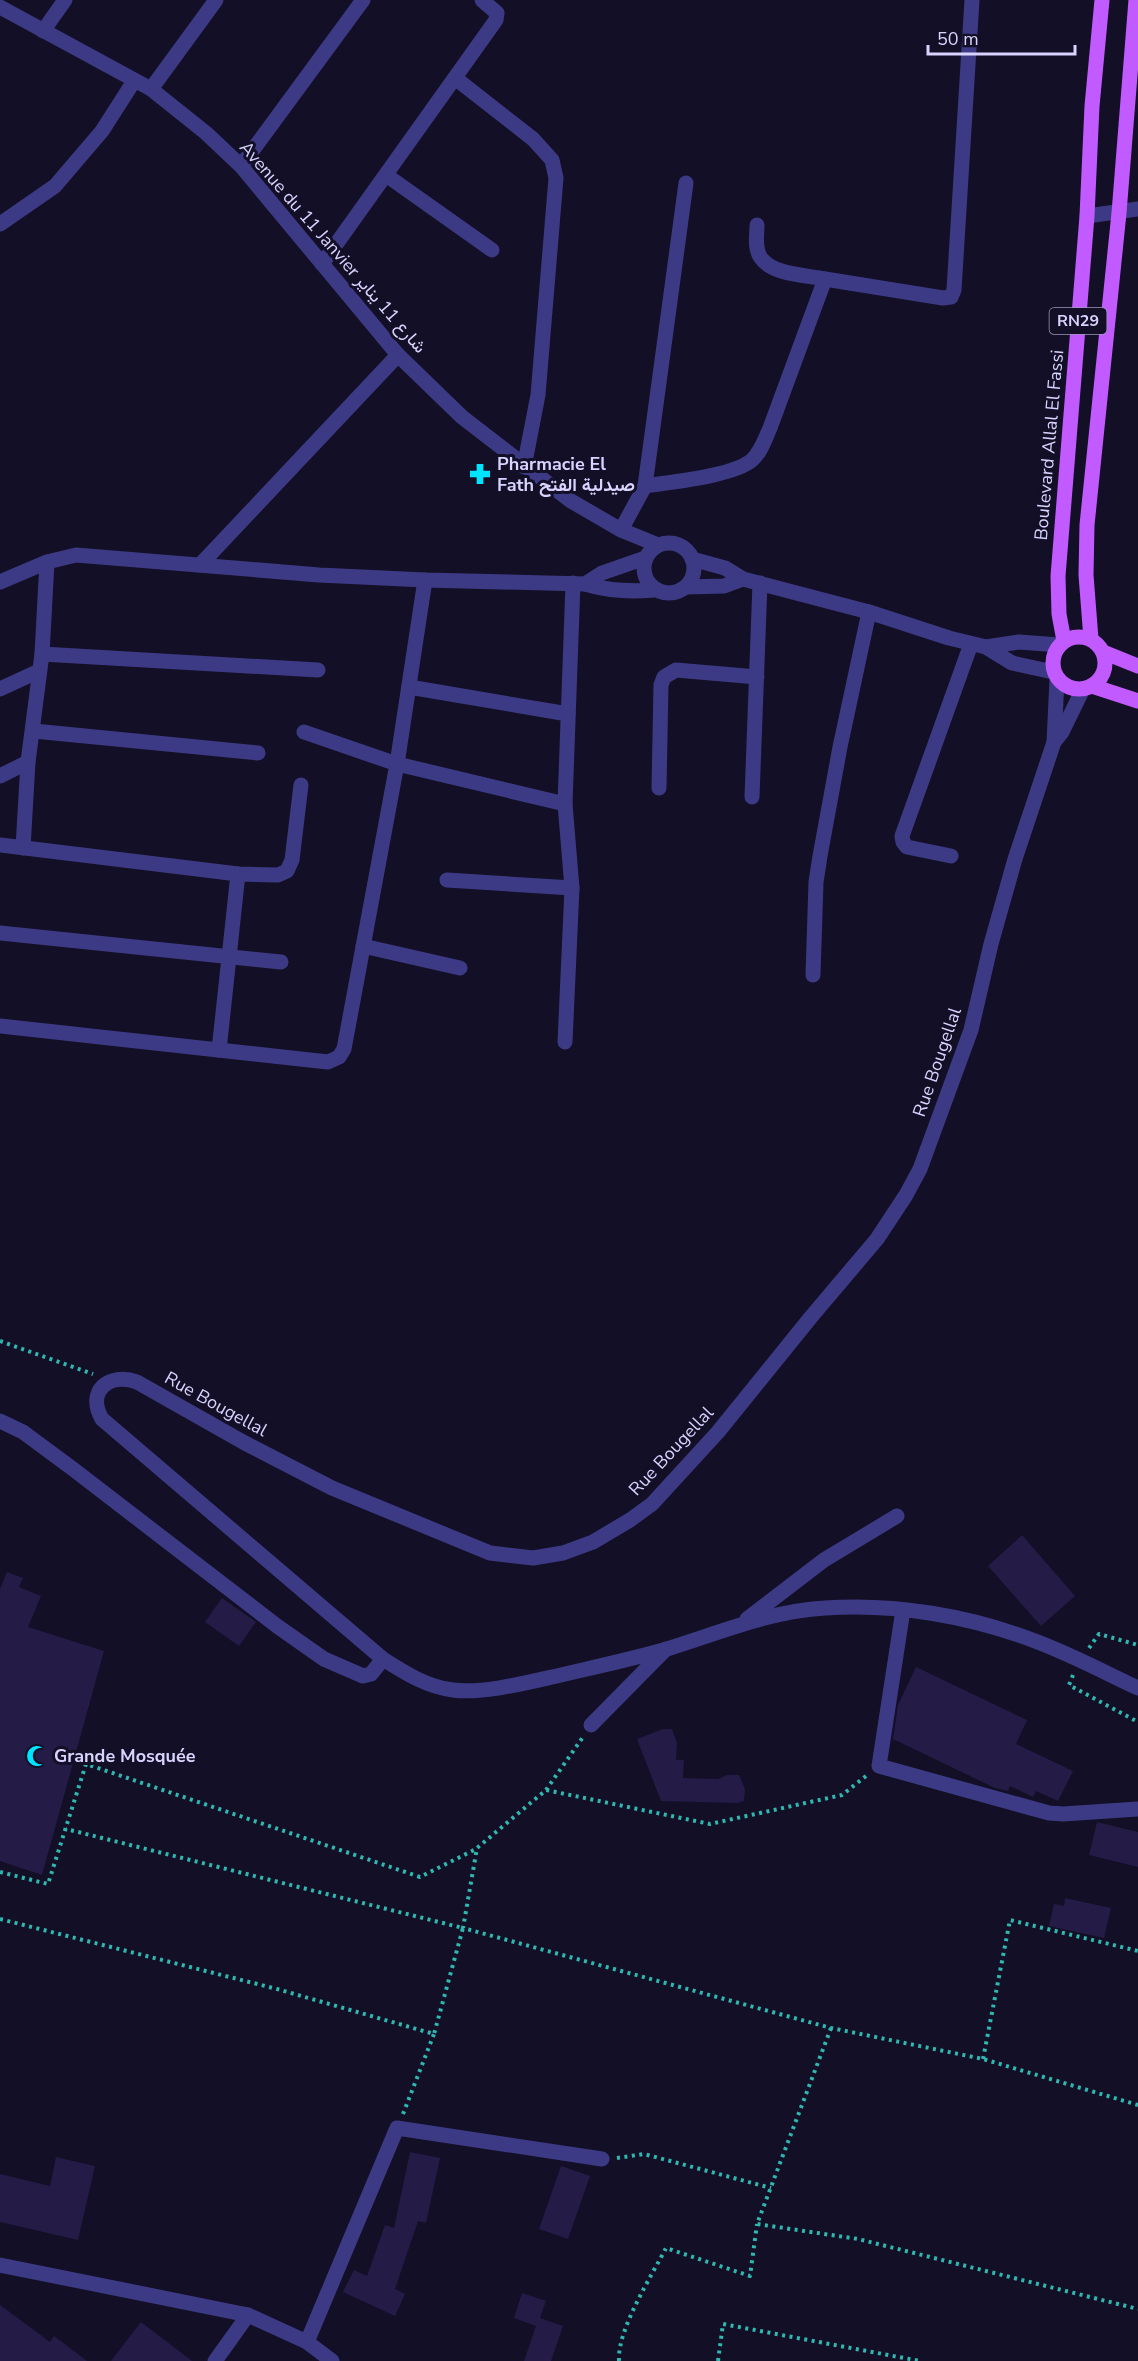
<svg xmlns="http://www.w3.org/2000/svg" width="1138" height="2361" viewBox="0 0 1138 2361" font-family="'Nunito Sans',Vazirmatn,sans-serif">
<rect width="100%" height="100%" fill="#130f26"/>
<!-- building -->
<g fill="#241b47">
<path d="M1022,1535L1075,1596L1041,1626L988,1566Z"/>
<path d="M7,1572L23,1578L19,1587L41,1596L28,1627L104,1651L42,1875L0,1861V1589Z"/>
<path d="M222,1598L256,1622L239,1646L205,1622Z"/>
<path d="M916,1667L1027,1720L1016,1744L1073,1771L1058,1801L1036,1791L1033,1797L1010,1786L1008,1791L995,1788L893,1739L898,1705Z"/>
<path d="M663,1729H672L677,1743L676,1760H684L683,1778L718,1779L727,1775H739L745,1789L744,1801L738,1803L661,1801L637,1739Z"/>
<path d="M1097,1822L1138,1832V1867L1089,1855Z"/>
<path d="M1065,1898L1111,1908L1104,1938L1049,1926L1054,1904L1064,1906Z"/>
<path d="M410,2152L440,2158L426,2223L418,2221L395,2289L405,2294L395,2316L343,2292L354,2270L367,2276L385,2225L394,2228Z"/>
<path d="M56,2157L95,2166L78,2240L0,2222V2174L50,2186Z"/>
<path d="M561,2166L590,2176L568,2239L539,2229Z"/>
<path d="M522,2293L546,2301L540,2318L563,2326L551,2361H524L536,2326L514,2318Z"/>
<path d="M0,2305L50,2342L54,2336L87,2361H0Z"/>
<path d="M141,2322L192,2361H111Z"/>
</g>
<g fill="none" stroke-linecap="round" stroke-linejoin="round">
<!-- path -->
<g stroke="#2fb8b0" stroke-width="4" stroke-dasharray="3 4.5" stroke-linecap="butt">
<path d="M0,1341L93,1374"/>
<path d="M1089,1648L1099,1634L1138,1645"/>
<path d="M1073,1675L1069,1685L1138,1722"/>
<path d="M866,1776L842,1795L710,1824L546,1790L477,1848L463,1928L831,2028L983,2059L1138,2105"/>
<path d="M546,1790L583,1737"/>
<path d="M0,1872L48,1884L86,1764L420,1877L476,1849"/>
<path d="M0,1919L277,1989L434,2034L463,1928L66,1829"/>
<path d="M831,2028L757,2224L858,2239L1138,2309"/>
<path d="M983,2059L1010,1920L1138,1951"/>
<path d="M403,2114L434,2034"/>
<path d="M617,2158L644,2154L771,2188"/>
<path d="M619,2361C617,2330 651,2277 666,2248L750,2276L757,2224"/>
<path d="M718,2361L723,2324L920,2361"/>
</g>
<!-- minor -->
<g stroke="#3d3a85" stroke-width="15">
<path d="M0,7L151,89L206,133L241,166L398,355L462,417L571,501L621,530L658,545"/>
<path d="M43,31L65,0"/>
<path d="M455,78L533,139L552,160L556,178L538,395L524,467"/>
<path d="M151,89L216,0"/>
<path d="M241,166L363,0"/>
<path d="M386,175L492,250"/>
<path d="M1087,216L1138,209"/>
<path d="M0,224L55,186L102,131L134,81"/>
<path d="M757,225C757,235 754,249 761,258C773,275 806,275 825,279"/>
<path d="M322,264L496,20L497,13L482,0"/>
<path d="M645,486L686,183"/>
<path d="M621,530L645,486C670,482 734,476 752,460C761,452 765,439 770,428L825,279L943,298L951,297L954,290L972,0"/>
<circle cx="669" cy="568" r="25"/>
<path d="M692,559L725,568L743,579L869,612L949,638L986,647L1012,663L1053,672"/>
<path d="M200,565L398,355"/>
<path d="M0,582L47,562L76,555L319,575L425,580L585,584C609,591 629,592 654,590"/>
<path d="M585,584L602,573L645,558"/>
<path d="M686,587L724,586L743,579"/>
<path d="M986,647L1019,642L1059,645"/>
<path d="M42,654L318,670"/>
<path d="M409,687L568,714"/>
<path d="M0,689L39,671"/>
<path d="M1083,689L1062,732L1054,742L1015,859L991,944L971,1030L920,1169L906,1195L877,1239L811,1317L718,1432L652,1504L630,1520L593,1542L563,1553L533,1558L490,1553L332,1488L243,1442L137,1382C109,1372 86,1391 102,1419L383,1659C405,1673 427,1687 453,1690C480,1694 526,1683 552,1677C590,1668 629,1660 667,1649C719,1633 770,1611 825,1608C894,1603 970,1616 1035,1641C1070,1654 1104,1672 1138,1688"/>
<path d="M34,731L258,753"/>
<path d="M304,732L397,764L565,804"/>
<path d="M1054,742L1057,679"/>
<path d="M0,776L28,762"/>
<path d="M659,788L661,685L664,677L676,670L757,677"/>
<path d="M752,797L760,583"/>
<path d="M0,845L238,874L278,875L287,871L292,860L301,785"/>
<path d="M23,848L28,762L42,654L47,562"/>
<path d="M951,856L907,847L903,842L902,836L971,644"/>
<path d="M447,880L572,888"/>
<path d="M0,933L281,962"/>
<path d="M363,946L460,968"/>
<path d="M813,975L816,882L820,856L840,747L869,612"/>
<path d="M0,1026L328,1062L339,1057L344,1049L397,764L425,580"/>
<path d="M565,1042L572,888L565,804L573,583"/>
<path d="M219,1050L238,874"/>
<path d="M0,1421L23,1432L73,1469L277,1626L324,1659L363,1676L371,1674L383,1659"/>
<path d="M903,1610L879,1766L1049,1813L1063,1814L1138,1809"/>
<path d="M747,1619L824,1560L897,1516"/>
<path d="M591,1725L666,1649"/>
<path d="M0,2265L248,2315L307,2342L332,2361"/>
<path d="M307,2342L397,2128L602,2159"/>
<path d="M215,2361L248,2315"/>
</g>
<!-- major -->
<g stroke="#c25bff" stroke-width="15">
<circle cx="1079" cy="663" r="26"/>
<path d="M1091,639L1086,575L1087,525L1119,213L1136,0"/>
<path d="M1064,641L1059,614L1058,576L1087,216L1092,106L1102,0"/>
<path d="M1103,652L1138,666"/>
<path d="M1092,686L1138,701"/>
</g>
</g>
<!-- icons -->
<defs>
<symbol id="pharmacy-bare" viewBox="-9 -9 18 18"><path d="M-2-6h4v4h4v4h-4v4h-4v-4h-4v-4h4Z" fill="#00e5ff" stroke="#130f26" stroke-width="2.5" paint-order="stroke"/></symbol>
<symbol id="mosque-bare" viewBox="-9 -9 18 18"><path d="M3.5-4.9A6 6 0 1 0 3.5 4.9A5 5 0 1 1 3.5-4.9Z" fill="#00e5ff" stroke="#130f26" stroke-width="2.5" paint-order="stroke"/></symbol>
</defs>
<g fill-rule="evenodd">
<use href="#pharmacy-bare" x="465" y="459" width="30" height="30"/>
<use href="#mosque-bare" x="22" y="1741" width="30" height="30"/>
</g>
<g text-anchor="middle" dominant-baseline="central" stroke-width="6" stroke-linejoin="round" paint-order="stroke">
<!-- shield labels -->
<rect fill="#130f26" stroke="#9e99be" stroke-width="1.5" x="1049.5" y="308" width="57" height="26" rx="4.5"/>
<g font-size="16" font-weight="bold" fill="#d9d4ff">
<text x="1078" y="321">RN29</text>
</g>
<!-- street labels -->
<g font-size="18" fill="#d9d4ff" stroke="#130f26">
<text transform="translate(333 247) rotate(49)">Avenue du 11 Janvier شارع 11 يناير</text>
<text transform="translate(1049 445) rotate(-85)">Boulevard Allal El Fassi</text>
<text transform="translate(937 1062) rotate(-71)">Rue Bougellal</text>
<text transform="translate(216 1404) rotate(29)">Rue Bougellal</text>
<text transform="translate(671 1451) rotate(-47)">Rue Bougellal</text>
</g>
<!-- poi labels -->
<g font-size="18" font-weight="bold" fill="#d9d4ff" stroke="#130f26" text-anchor="start">
<text x="497" y="464">Pharmacie El<tspan x="497" dy="21">Fath صيدلية الفتح</tspan></text>
<text x="54" y="1756">Grande Mosquée</text>
</g>
</g>
<!-- scale -->
<path d="M928 45v9h147v-9" fill="none" stroke="#d9d4ff" stroke-width="3"/>
<text x="937" y="45" font-size="18" fill="#d9d4ff" stroke="#130f26" stroke-width="4.5" paint-order="stroke">50 m</text>
</svg>
